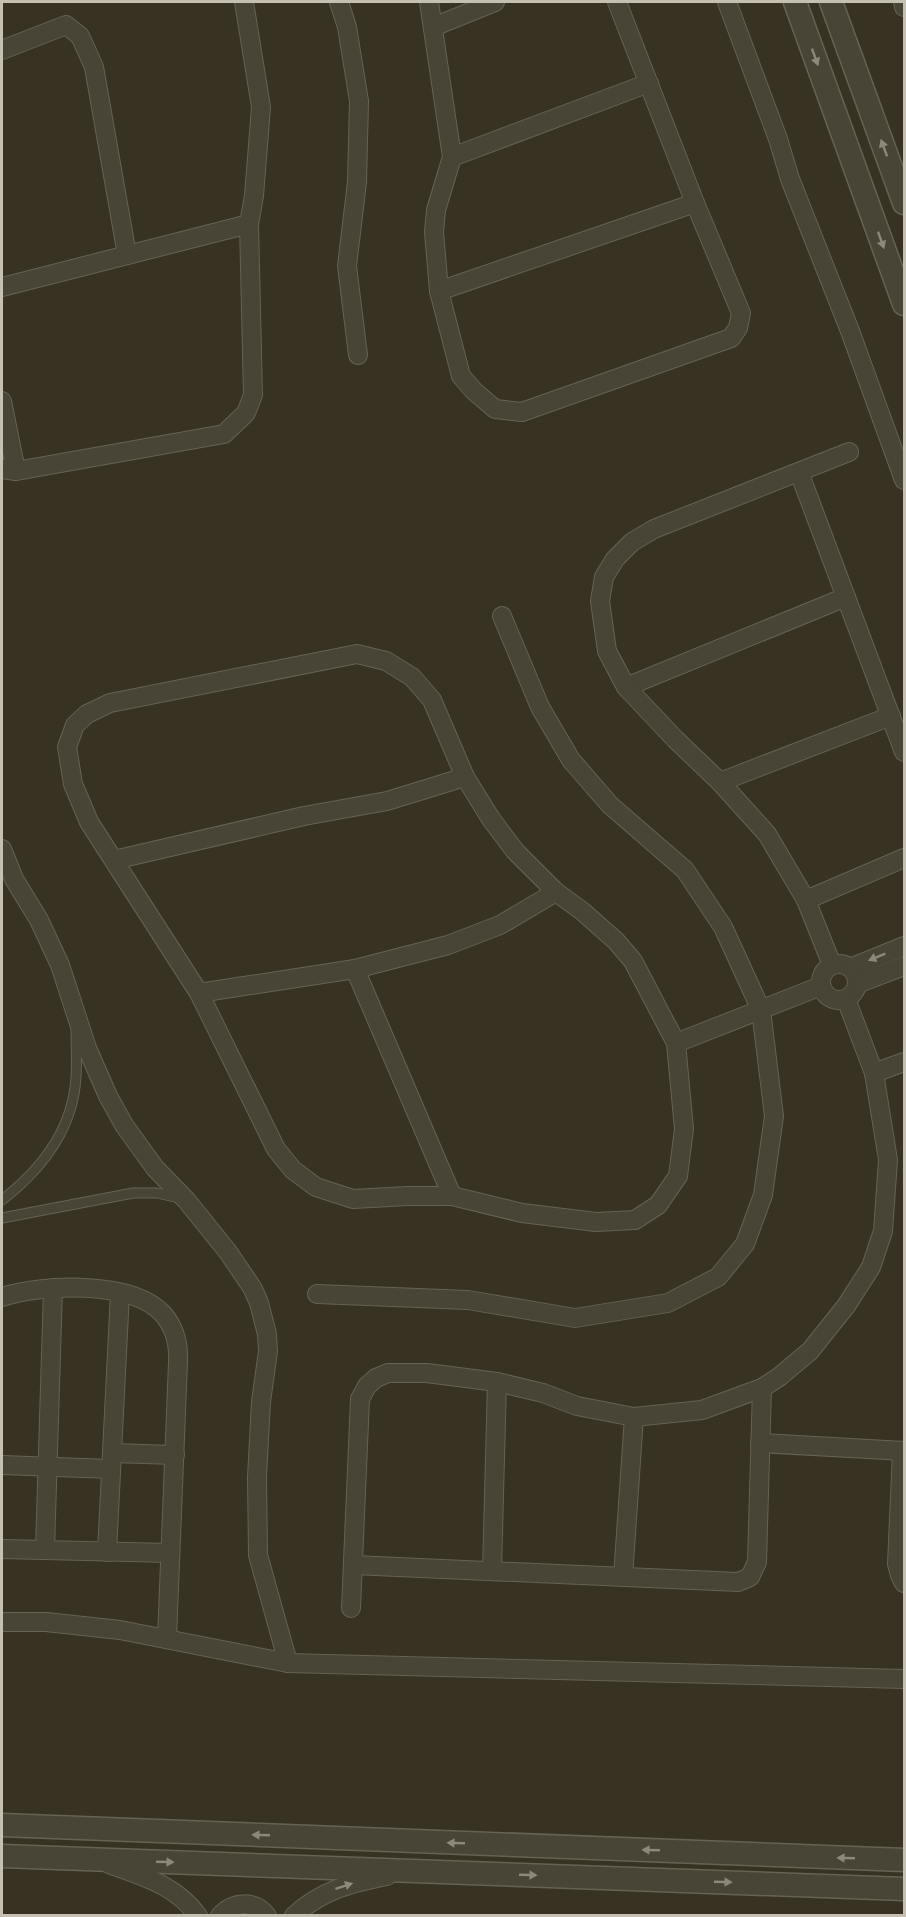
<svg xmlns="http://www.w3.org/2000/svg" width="906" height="1917" viewBox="0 0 906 1917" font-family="'Alegreya Sans',sans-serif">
<rect width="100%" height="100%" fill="#383222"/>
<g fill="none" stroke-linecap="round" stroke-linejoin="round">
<defs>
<g id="service">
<path d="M2,1200C42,1169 73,1130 76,1077C77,1062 76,1046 76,1031"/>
<path d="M2,1218L133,1193H157L179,1198"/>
</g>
<g id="minor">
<path d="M339,2L347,27L359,101L357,182L347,266L358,355"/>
<path d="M429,2L452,157L436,210L434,232L439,291L461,376L474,391L495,409L522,412L731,338L738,328L741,313L695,203L617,2"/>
<path d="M727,2L778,139L790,179L850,331L904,480"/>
<path d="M903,2L904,7"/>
<path d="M433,27L495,2"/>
<path d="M2,50L66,25L80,36L94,67L127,255"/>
<path d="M452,157L649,83"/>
<path d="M2,287L249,224"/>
<path d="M439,291L695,203"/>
<path d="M2,401L16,471"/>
<path d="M2,469L16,471L224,434L246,413L253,395L249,224L254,196L261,107L244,2"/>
<path d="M799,472L904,752"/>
<path d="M357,654L386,661L412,677L432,700L465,777L491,819L515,851L556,892L582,911L616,941L633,961L676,1043L684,1129L678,1176L658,1205L635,1220L596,1222L522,1213L452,1196H408L353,1199L316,1187L293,1170L276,1149L199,993L89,822L73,784L67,747L75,725L87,714L110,703Z"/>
<path d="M626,687L846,597"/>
<path d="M720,782L891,716"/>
<path d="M2,849L14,879L39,920L60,965L87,1048L108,1096L124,1125L155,1168L187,1201L228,1252L253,1289L259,1303L267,1334L268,1351L261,1402L257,1477L258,1555L288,1663"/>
<path d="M114,860L304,816L387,801L465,777"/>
<path d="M806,900L904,858"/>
<circle cx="839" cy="982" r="18"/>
<path d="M832,965L806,900L767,834L720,782L675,739L626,687L607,651L600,601L604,577L615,559L632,542L654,529L849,452"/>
<path d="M850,968L904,946"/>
<path d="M355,969L452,1196"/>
<path d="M857,984L904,966"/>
<path d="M199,993L355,969L448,945L500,925L556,892"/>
<path d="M676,1043L821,986"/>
<path d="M874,1073L904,1062"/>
<path d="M317,1294L468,1300L575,1318L668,1303L718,1277L745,1244L763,1195L774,1116L761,1010L723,927L685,870L610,805L571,760L540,707L502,616"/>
<path d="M2,1297C42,1284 132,1280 163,1314C175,1328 179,1344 178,1362L167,1638"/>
<path d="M760,1443L904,1451"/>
<path d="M902,1451L897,1564L900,1575L904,1583"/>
<path d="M112,1453L175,1455"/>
<path d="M2,1465L111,1469"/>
<path d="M2,1549L170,1553"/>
<path d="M45,1550L53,1288"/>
<path d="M107,1552L120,1293"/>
<path d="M353,1565L738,1582L750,1577L757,1562L762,1388"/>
<path d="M492,1571L497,1382"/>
<path d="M623,1577L634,1417"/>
<path d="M351,1608L360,1399L367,1386L376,1378L388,1373H427L497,1382L543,1393L577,1406L634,1417L702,1410L762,1388L779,1377L810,1351L846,1306L871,1267L883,1231L888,1160L874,1073L846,999"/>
<path d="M2,1622H46L120,1630L288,1663L904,1679"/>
<path d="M109,1864C142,1876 176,1885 198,1916"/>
<path d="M220,1916C233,1901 255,1900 267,1916"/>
<path d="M294,1916C321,1890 352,1883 387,1876"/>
</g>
<g id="tertiary">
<path d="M795,2L904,304"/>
<path d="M831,2L904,203"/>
<path d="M2,1825L904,1860"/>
<path d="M2,1856L904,1889"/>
</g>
</defs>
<!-- service casing -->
<use href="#service" stroke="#666254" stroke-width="11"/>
<!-- minor casing -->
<use href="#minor" stroke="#666254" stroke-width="20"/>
<!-- tertiary casing -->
<use href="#tertiary" stroke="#666254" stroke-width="25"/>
<!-- service -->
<use href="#service" stroke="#484436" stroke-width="9"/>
<!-- minor -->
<use href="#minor" stroke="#484436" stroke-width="18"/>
<!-- tertiary -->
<use href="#tertiary" stroke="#484436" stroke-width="22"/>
</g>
<!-- one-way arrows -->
<defs><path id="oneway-solid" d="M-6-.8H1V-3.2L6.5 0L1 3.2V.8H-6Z" transform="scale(1.5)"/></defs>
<g fill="#8d887a">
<use href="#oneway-solid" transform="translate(815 57) rotate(70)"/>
<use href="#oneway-solid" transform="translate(884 148) rotate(-110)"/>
<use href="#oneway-solid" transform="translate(881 240) rotate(70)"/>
<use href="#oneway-solid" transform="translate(877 957) rotate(158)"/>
<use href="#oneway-solid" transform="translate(261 1835) rotate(-178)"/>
<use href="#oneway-solid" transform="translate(456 1843) rotate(-178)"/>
<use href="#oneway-solid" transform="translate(651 1850) rotate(-178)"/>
<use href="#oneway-solid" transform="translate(846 1858) rotate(-178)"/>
<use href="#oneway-solid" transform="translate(165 1862) rotate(2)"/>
<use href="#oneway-solid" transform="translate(528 1875) rotate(2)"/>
<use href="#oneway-solid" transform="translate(723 1882) rotate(2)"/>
<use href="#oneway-solid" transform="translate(344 1886) rotate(-18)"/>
</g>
<!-- border -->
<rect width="906" height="1917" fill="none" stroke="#c5c0b1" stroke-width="6"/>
</svg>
